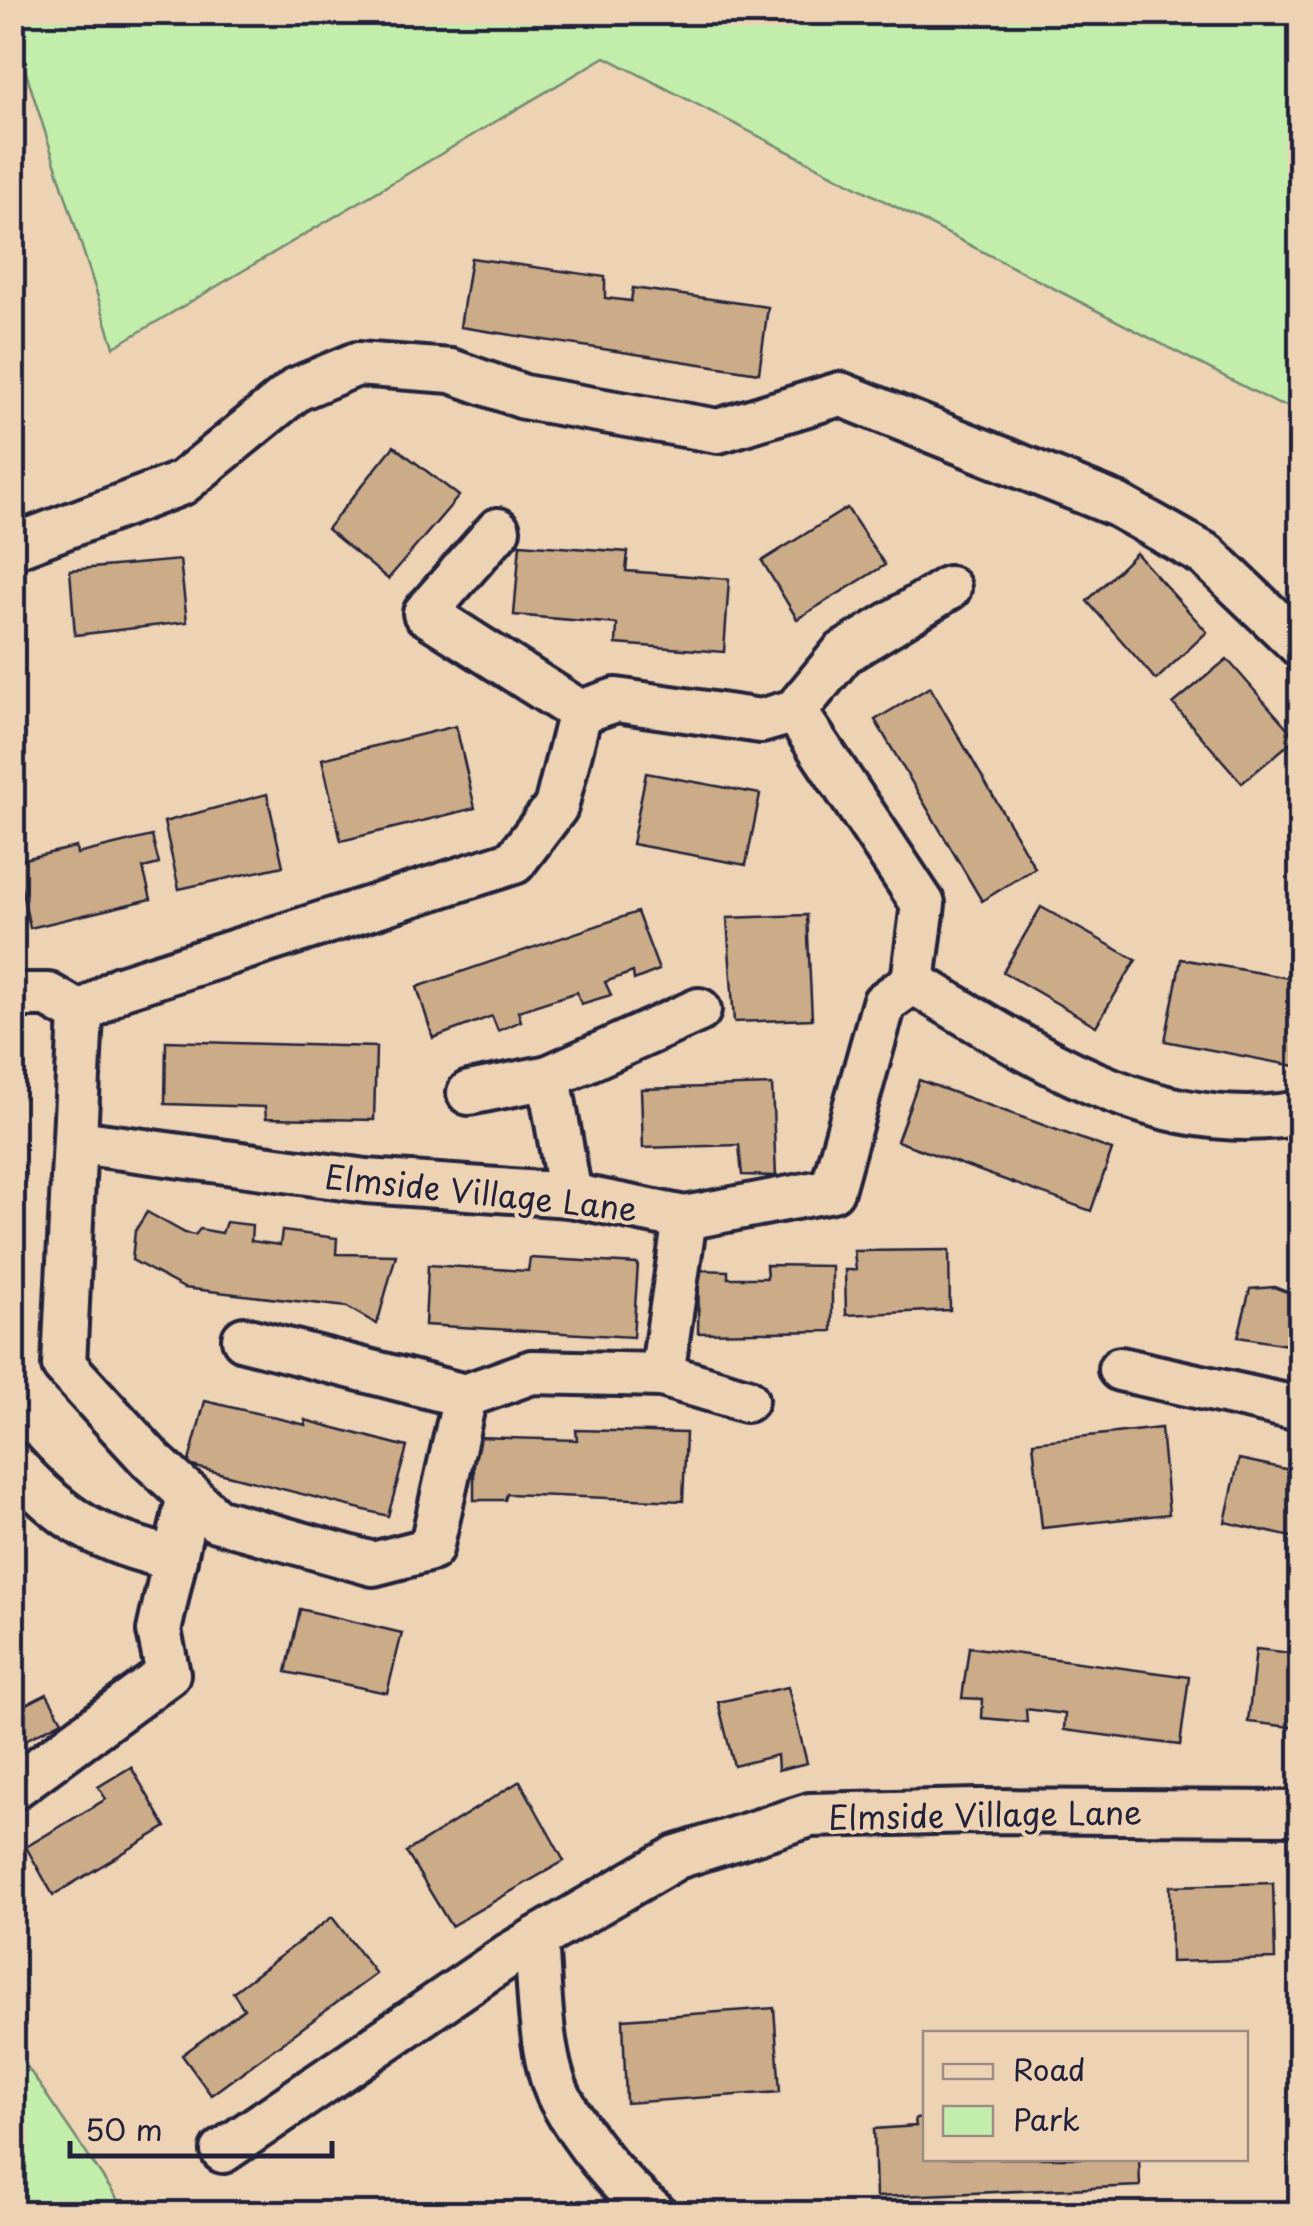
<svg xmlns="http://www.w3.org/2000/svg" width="1313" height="2226" viewBox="0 0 1313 2226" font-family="'Playpen Sans',sans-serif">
<rect width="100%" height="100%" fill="#edd2b4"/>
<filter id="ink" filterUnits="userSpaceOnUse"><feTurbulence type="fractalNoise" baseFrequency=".01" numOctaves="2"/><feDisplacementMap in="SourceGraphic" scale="20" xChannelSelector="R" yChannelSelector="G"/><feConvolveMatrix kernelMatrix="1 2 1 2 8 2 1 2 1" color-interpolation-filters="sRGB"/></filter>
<g filter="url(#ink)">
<!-- green -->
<g fill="#c2edaa" stroke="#728872" stroke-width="2.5">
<path d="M12,13H1300V408L1278,404L605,57L114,347L13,32Z"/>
<path d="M13,2046L127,2213H13Z"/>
</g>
<!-- building -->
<g fill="#ccac88" stroke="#22223b" stroke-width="2.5">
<path d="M471,258L605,277V298L631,301L633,288L768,307L759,373L460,327Z"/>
<path d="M394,446L459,496L388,579L327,529Z"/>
<path d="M847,508L885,565L797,619L762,561Z"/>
<path d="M520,544L628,552L626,571L729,579L724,652L616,644L617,624L514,615Z"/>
<path d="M1136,553L1207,632L1156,680L1087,601Z"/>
<path d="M180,560L187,622L75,635L70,570Z"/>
<path d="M1227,659L1296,738L1242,783L1173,704Z"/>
<path d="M930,687L1035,868L982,901L875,720Z"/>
<path d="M456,726L475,808L341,841L322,759Z"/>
<path d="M646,773L760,794L746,865L632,844Z"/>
<path d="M267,794L283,866L179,889L164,822Z"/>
<path d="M152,836L159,864L143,868L151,899L30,928L15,861L76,847L77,854Z"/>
<path d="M1041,907L1136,960L1096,1026L1003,972Z"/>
<path d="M637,912L659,970L634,980L633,972L605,982L611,995L581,1004L577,992L518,1011L521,1021L498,1031L492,1016L433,1038L417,987Z"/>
<path d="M807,915L812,1019L734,1022L727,918Z"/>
<path d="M1181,959L1300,980V1036L1295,1066L1165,1041Z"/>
<path d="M166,1041L376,1047L374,1120L266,1118L265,1107L165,1104Z"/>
<path d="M919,1080L1112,1150L1091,1211L897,1141Z"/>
<path d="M772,1085L776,1176L742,1175L739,1145L643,1148L641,1089Z"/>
<path d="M147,1212L185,1233L195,1235L200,1229L222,1233L226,1222L252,1225L251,1241L280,1245L282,1231L337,1238L336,1254L396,1255L377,1324L347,1307L184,1288L132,1260L135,1231Z"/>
<path d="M949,1250L950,1310L846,1315L845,1270H856L854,1251Z"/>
<path d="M530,1258L638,1264L633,1337L425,1325L428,1265L528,1271Z"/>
<path d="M766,1265L832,1266V1331L698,1333L699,1270L728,1271V1278H767Z"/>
<path d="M1274,1287L1300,1297V1347L1238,1337L1250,1289Z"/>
<path d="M205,1401L306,1425L305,1420L407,1447L388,1516L188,1465Z"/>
<path d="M1161,1428L1169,1514L1042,1528L1033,1442Z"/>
<path d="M576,1430L686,1433L683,1501L507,1494L505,1500H474V1437L577,1440Z"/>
<path d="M1239,1459L1300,1472V1539L1225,1522Z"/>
<path d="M300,1609L402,1633L387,1693L286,1672Z"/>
<path d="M969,1647L1189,1677L1180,1745L1064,1730L1065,1714L1026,1709L1027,1722L982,1718L983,1699L962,1698Z"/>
<path d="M1256,1649L1300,1654V1728L1248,1722Z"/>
<path d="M788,1687L807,1763L778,1770L777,1755L734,1766L718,1702Z"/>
<path d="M47,1694L62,1721L12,1747V1702L17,1709Z"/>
<path d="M131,1767L166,1827L53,1895L26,1847L106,1799L98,1787Z"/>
<path d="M520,1781L564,1861L451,1926L406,1852Z"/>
<path d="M1273,1883L1275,1959L1171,1962L1170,1886Z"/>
<path d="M332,1917L376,1974L211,2095L182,2055L244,2009L233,1992Z"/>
<path d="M774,2008L780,2092L626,2103L623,2019Z"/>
<path d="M1290,2109H1300V2176H1292Z"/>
<path d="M926,2118V2158H1139L1140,2186L876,2197L874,2129L916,2126L915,2119Z"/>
</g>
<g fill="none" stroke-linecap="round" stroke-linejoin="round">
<defs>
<g id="minor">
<path d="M498,530L425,613L580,712"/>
<path d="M12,547L182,483L297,389L357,364L451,371L524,397L718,431L840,394L1117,505L1206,555L1300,645"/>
<path d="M795,711L843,653L949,588"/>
<path d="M12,995H48L81,1014"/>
<path d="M549,1077L570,1195"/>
<path d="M469,1093L549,1077L699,1010"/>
<path d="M78,1142L366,1181L570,1195L685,1218L832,1190L884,1003L913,982C1031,1053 1156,1140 1300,1113"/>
<path d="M244,1339L465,1396L532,1372L662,1375L746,1400"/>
<path d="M1120,1369L1300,1409"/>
<path d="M662,1375L685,1218"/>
<path d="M465,1396L431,1549L373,1564L216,1520L151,1460L64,1365L81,1014L120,988L514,862L556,807L580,712L616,700L761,721L795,711L923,904L913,982"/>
<path d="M12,1463C66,1523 97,1540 175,1559"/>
<path d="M13,1788L168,1674L159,1631L189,1494"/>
<path d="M536,1939C540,1986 539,2059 561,2100C583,2141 619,2185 655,2214"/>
<path d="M223,2151L509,1955L677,1857L810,1815L977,1811L1300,1813"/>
</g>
</defs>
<!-- minor casing -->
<use href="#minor" stroke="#22223b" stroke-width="50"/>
<!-- minor -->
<use href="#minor" stroke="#edd2b4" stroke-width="42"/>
</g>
</g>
<g text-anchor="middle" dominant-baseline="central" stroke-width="8" stroke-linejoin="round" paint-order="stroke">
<!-- street labels -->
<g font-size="32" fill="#22223b" stroke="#edd2b4">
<text transform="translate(481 1192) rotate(6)">Elmside Village Lane</text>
<text transform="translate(985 1814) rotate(-1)">Elmside Village Lane</text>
</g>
</g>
<!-- margin -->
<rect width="1313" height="2226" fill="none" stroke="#edd2b4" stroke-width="50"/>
<rect x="25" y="25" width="1263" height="2176" fill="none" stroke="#22223b" stroke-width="4" filter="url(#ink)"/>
<!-- legend -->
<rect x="923" y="2031" width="325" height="130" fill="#edd2b4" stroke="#9c8c84" stroke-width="2.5"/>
<rect x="943" y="2064" width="50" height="15" fill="#edd2b4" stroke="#9c8c84" stroke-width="2.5"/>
<text x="1013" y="2081" font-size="30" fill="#22223b">Road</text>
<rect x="943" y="2106" width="50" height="30" fill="#c2edaa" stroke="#9c8c84" stroke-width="2.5"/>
<text x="1013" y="2131" font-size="30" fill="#22223b">Park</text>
<!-- scale -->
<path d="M70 2141v15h262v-15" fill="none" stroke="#22223b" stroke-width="5"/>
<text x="85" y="2141" font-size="30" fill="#22223b" stroke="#edd2b4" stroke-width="8" paint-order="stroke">50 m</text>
</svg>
